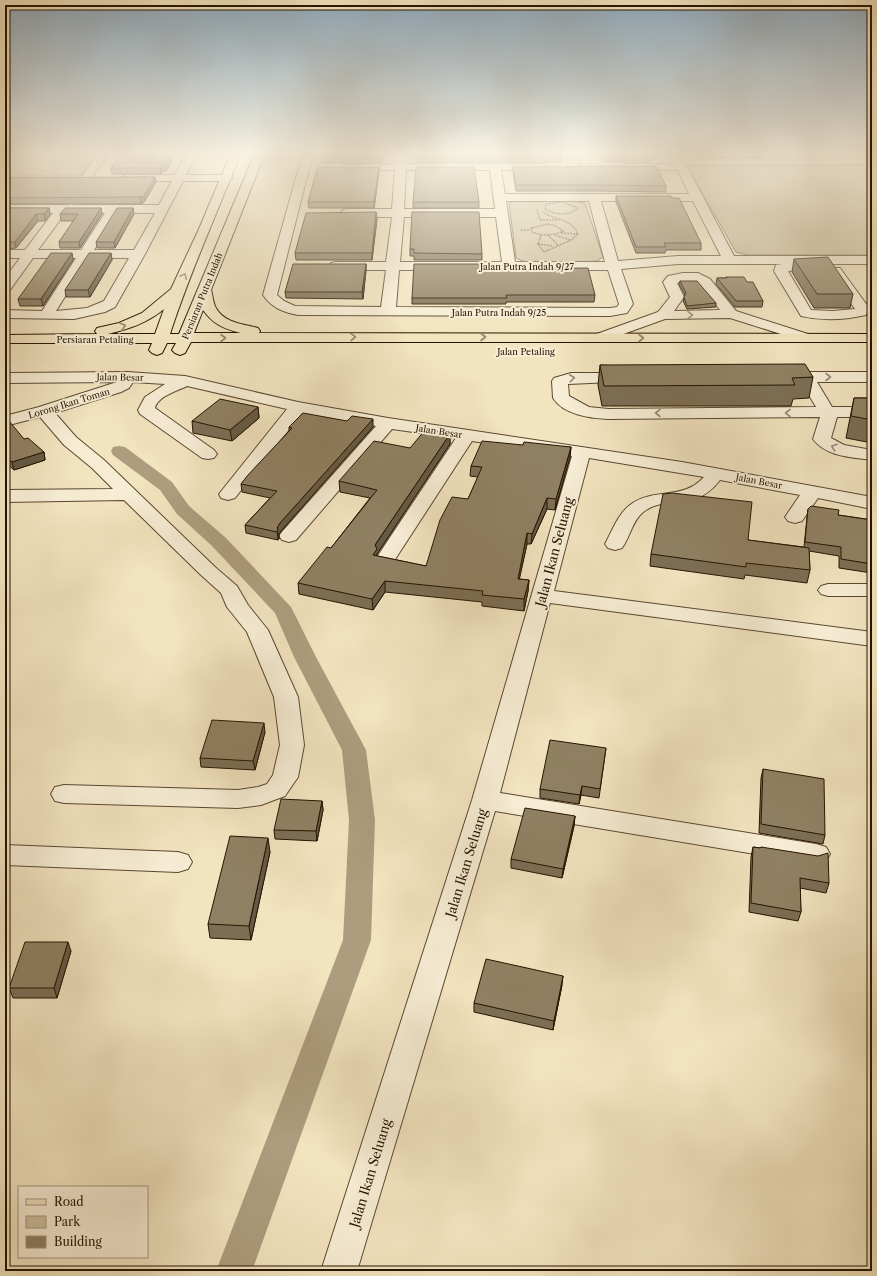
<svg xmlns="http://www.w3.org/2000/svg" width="877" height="1276" viewBox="0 0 877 1276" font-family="'Libre Caslon Text',serif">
<rect width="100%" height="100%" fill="#f2e4bf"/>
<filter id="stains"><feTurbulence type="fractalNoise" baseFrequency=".005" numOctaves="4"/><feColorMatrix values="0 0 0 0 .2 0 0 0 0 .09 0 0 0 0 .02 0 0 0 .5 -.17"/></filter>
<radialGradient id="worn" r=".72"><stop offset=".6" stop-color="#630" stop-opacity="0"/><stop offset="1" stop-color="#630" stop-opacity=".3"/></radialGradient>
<!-- green -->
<g fill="#cfc19f" stroke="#7a6a50">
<path d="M23,155H96L80,176H5Z"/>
<path d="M685,163H850L859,165L872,179V255H747L736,252Z"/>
<path d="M515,201H574L585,203L603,257L597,261L588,262H525L516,258L509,203Z"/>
</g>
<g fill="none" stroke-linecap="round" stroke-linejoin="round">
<!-- canal -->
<path fill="#ad9d7e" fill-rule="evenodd" d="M119,446L125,447L172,482L189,506L226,538L291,607L316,657L366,750L375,820L371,940L252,1271H216L343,940L349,820L342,750L294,657L275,613L212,546L177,514L160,490L113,455L111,451L113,447Z"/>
<defs>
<g id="minor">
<path d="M12,153H108L75,204L71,205H159L172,181H126L120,178L126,175H175L187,153H197L186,175H227L233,178L227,181H183L145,254L115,307L105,312L74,319L5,318V310L42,311L76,258H33L10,290L5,291V278L20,258H5V250H25L53,213H5V205H71L67,204L65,202L95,157H17L13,156ZM65,213H105L81,250H38ZM117,213H155L134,250H94ZM89,258H129L104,301L87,308L56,311Z"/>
<path d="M303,153H313L277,295L284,301L295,306L381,307L386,270H336L331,269L329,266L331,263L336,262H386L392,217H347L343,216L341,213L343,210L347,209H392L395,170H348L344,169L343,167L344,165L395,164L396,153H406V164H542L546,165L547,167L546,169L501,170L505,194H689L678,170H626L621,167L626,164H674L669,153H679L682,159H763L760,153H770L774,159L865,158L870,161L865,164L686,165L734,256H872V264H809L811,266L809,269L788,271L811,310L833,311L855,309L828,271L830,268H840L869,308L866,315C844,320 823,321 801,316L774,271L776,265L782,264H678L621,269L633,304L627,313L610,316L298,315C283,312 272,308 263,295ZM406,170H490L495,209H404ZM506,201H589L605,262H515ZM601,201H693L721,256H678L618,261ZM404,217H496L502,262H400ZM399,270H608L619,304L617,307L610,308L396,307Z"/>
<path d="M576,153H586L591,167L590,169H582Z"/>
<path d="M683,273H698L710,279L736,311L808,334L810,337L808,340L803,341L730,318L665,319L604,341L599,342L594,341L592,338L594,335L658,312L670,297L663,282L668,276ZM683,281H695L700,285L720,310L674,311L684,297L677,283Z"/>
<path d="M128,372L185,376L298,402L388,418L682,462L872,497V509L818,498L802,521L795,523L788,521L785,517L800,495L720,480C694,514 666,493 642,513C632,522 630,537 622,548L615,550L608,548L605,544C612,531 618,514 630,505C653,487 683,501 704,477L589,458L554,591L872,632V646L550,603L500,793L816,844L826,847L830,854L826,861L816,864L495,811L357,1271H321L472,800L572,456L472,441L394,561L387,563L380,561L377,557L456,438L392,429L296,540L289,542L282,540L279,536L282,532L376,426L302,413L235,498L228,500L221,498L219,494L287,409L187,386C177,391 158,396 155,408L214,450L217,454L214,458L208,459L202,458L140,414L138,410L145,397L165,384L133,382L129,388L121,392L55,413L76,437L104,460L215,567L237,586L248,605L268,630L298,697L304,745L298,777L285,796L261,805L238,808L64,803L55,801L51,794L55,787L64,785L238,790L258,787L267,784L273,775L280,745L274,697L247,632L227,607L221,593L201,575L124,500L5,502V490L113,489L92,468L64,445L40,417L5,426V416L39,407L117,382L5,383V373Z"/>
<path d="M783,372H872V382H817L832,407H872V417H837L831,438L844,445L872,450V460C852,457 826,457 813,439L820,417L608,419C590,418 564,415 553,398L552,381L554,378L571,373H629L635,375L637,378L635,381L568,384L569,396L589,407L608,409L816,407L801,382L777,380L775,377L777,374Z"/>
<path d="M828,584H872V596H828L821,594L818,590L821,586Z"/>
<path d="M5,845L178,852L188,855L192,862L188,869L178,872L5,865Z"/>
</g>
<path id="major" d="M231,153H241C217,213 190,272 170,334H179L255,153H265L211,290C213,296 213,303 216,308C224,323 244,324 258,328L260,331L259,333L872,334V342H191L185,353L180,355L175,353L172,350L176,343H167L162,353L157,355L152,353L149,350L152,343H5V335L97,334L95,331L97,328L119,323L142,313L171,289L199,229ZM164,309L155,334H108C129,329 147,323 164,309ZM203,310C213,324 224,329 241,333H194Z"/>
</defs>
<!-- minor casing -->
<use href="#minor" stroke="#594830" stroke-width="2"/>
<!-- major casing -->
<use href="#major" stroke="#261400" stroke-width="2"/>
<!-- path -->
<g stroke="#261400" stroke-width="1.5" stroke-dasharray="0.5 1" stroke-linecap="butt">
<path d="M561,202L576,207L577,209C568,216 555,215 545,209L546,204Z"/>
<path d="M537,210L540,220H559"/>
<path d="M543,212C556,221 571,218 578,234L571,240L544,252"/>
<path d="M548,224L556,226L563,231C552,236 543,236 532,232L531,228Z"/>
<path d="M521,230H530"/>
<path d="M561,233L578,234"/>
<path d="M541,235L538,244L544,252"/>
<path d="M548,235L558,245"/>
<path d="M555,235L570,240"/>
<path d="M538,244L553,246"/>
</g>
<!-- minor -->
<use href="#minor" fill="#f7edd5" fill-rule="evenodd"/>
<!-- major -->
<use href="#major" fill="#f2e4bf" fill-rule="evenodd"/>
</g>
<!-- wall -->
<g fill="#7c6e55" stroke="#261400">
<path d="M121,153H176L166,171H163L161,174H112L111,168Z"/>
<path d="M323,153H383L382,161L380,163H322V158Z"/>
<path d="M416,153L562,157L561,162H416Z"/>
<path d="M599,153H658L657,159H652L651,162H603Z"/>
<path d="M694,153H761L760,158H697Z"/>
<path d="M379,167V172L374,208H309L308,202Z"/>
<path d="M513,167L666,186V192L598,191H516L513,172Z"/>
<path d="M155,177L156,182L144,202L141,204H5V178Z"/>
<path d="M616,196L701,243V250H666L665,253H636L616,202Z"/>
<rect x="413" y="202" width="66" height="6"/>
<path d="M5,208H49L50,214L45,221H38L16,248L5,249Z"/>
<path d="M101,208L102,214L80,248H60L59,242L74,221H61L60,214Z"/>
<path d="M133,208L134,214L115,248H97L96,242Z"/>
<path d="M377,219L372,260H296L295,253Z"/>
<path d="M410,249L482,254V260H414V256H410Z"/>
<path d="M72,253L73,260L43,306H20L18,299Z"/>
<path d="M111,253L112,260L90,297H66L65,290Z"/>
<path d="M794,259L853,294L850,308H814L792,272Z"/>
<path d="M366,264V270L363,299L286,298L285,292Z"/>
<path d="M483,269L595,295L594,302H506V304H412V298Z"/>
<path d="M726,277L747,282L763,301L762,307H735L716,284L717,278H726Z"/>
<path d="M680,281L716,303V307L687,309L683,301L685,295L679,284Z"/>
<path d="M600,365L813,377L809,398L793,399L791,406H602L598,385Z"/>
<path d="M854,398H872V443L846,438Z"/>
<path d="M258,407L259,418L232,441L193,433L192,421Z"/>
<path d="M5,422L24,439L44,452L45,460L14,470L5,462Z"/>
<path d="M289,427H373L281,531L279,534V539L278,540L246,533L245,525L270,498L242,492L241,484L289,431Z"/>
<path d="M450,434V444L377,554V556L426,566L468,499L478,477L470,476L471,466L523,445L571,447L570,457L555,510L547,509L531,544H527L519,579L529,580L528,591L524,611L482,606V602L385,592L373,610L299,594L298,583L331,548L370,498L340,492L339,481L410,448Z"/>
<path d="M808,509L838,515L872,520V573L839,568V556L809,551L810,570L807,583L745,575L744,579L650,566L651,554L748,540L804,547L807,517Z"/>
<path d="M265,732L255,770L201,767L200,758Z"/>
<path d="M606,748L599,798L581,795L579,804L540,798V789Z"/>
<path d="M763,769L825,835L823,844L759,833L761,778Z"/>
<path d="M322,801L323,810L317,841L275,839L274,830Z"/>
<path d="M575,816L574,826L562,878L511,868V859Z"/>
<path d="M753,847L760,848L761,847L829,883L826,893L800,888L801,912L798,921L749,912L751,857Z"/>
<path d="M270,852L251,940L210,938L208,924Z"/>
<path d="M71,951L57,998H13L9,988Z"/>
<path d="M562,985L553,1030L474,1012V1003Z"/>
</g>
<!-- shaded-wall -->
<g fill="#655a45" stroke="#261400">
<path d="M172,153H176L166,171L165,165Z"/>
<path d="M382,153H383L382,161L380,163V157Z"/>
<path d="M162,165L163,171L161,174L160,168Z"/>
<path d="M379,167V172L374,208V202Z"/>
<path d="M155,177L156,182L144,202L141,204L140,197Z"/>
<path d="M49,208L50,214L45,221L44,214Z"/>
<path d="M101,208L102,214L80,248L79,242Z"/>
<path d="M133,208L134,214L115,248L114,242Z"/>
<path d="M376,212L377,219L372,260V253Z"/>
<path d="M36,214L38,221L16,248L15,242Z"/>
<path d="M6,253L7,260L5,262V254Z"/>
<path d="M72,253L73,260L43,306L41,299Z"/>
<path d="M111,253L112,260L90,297L88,290Z"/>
<path d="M366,264V270L363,299L362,292Z"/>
<path d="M258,407L259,418L232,441L230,430Z"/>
<path d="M373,419V427L281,531L279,534V539L278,540L277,528L280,523Z"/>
<path d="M450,434V444L377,554V560L373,555L375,545Z"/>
<path d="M571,447L570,457L555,510L556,499Z"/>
<path d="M44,452L45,460L14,470L12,462Z"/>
<path d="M547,498V509L531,544L532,534Z"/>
<path d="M527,533V544L517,590L518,579Z"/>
<path d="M529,580L528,591L524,611V599Z"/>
<path d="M385,581V592L373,610L372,599Z"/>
<path d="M264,723L265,732L255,770L253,761Z"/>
<path d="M582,786L581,795L579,804L580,795Z"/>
<path d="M322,801L323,810L317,841L316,831Z"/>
<path d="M575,816L574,826L562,878L563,869Z"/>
<path d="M268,838L270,852L251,940L249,926Z"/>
<path d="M68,942L71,951L57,998L54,988Z"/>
<path d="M563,976L562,985L553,1030L554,1021Z"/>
</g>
<!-- building -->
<g fill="#908063" stroke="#261400">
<path d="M121,153H172L165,165H162L160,168H111Z"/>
<path d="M323,153H382V155L380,157L322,158Z"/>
<path d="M416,153H561L562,157H416Z"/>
<path d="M602,153H658H650L652,157H603Z"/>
<path d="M656,166L666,186L598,185H516L513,167Z"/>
<path d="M319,167H379L374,202H308L317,169Z"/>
<path d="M416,167H474L479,202H413Z"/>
<path d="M155,177L144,196L140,197L5,198V178Z"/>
<path d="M616,196H671L672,198H679L701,243H664L666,247H636Z"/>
<path d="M5,208H49L44,214H36L15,242H5Z"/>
<path d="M65,208H101L79,242H59L78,214H60Z"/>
<path d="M117,208H133L114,242H96Z"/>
<path d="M376,212L372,253H295L306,213Z"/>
<path d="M412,212H479L482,254L414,253V249H410Z"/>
<path d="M51,253H72L41,299H18Z"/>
<path d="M89,253H111L88,290H65Z"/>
<path d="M828,257L853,294H817L794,259Z"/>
<path d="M293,264H366L362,292H285Z"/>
<path d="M414,264H483V269L588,268L595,295H506L507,298H412Z"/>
<path d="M726,277H744L747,282H753L763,301H736L717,278H727Z"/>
<path d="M680,281H697L716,303L687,306L684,297L686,293Z"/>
<path d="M805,364L813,377L792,378L795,385L604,386L600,365Z"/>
<path d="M854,398H872V420L851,416Z"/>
<path d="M220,399L258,407L230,430L192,421Z"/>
<path d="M303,413L347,421L352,416L373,419L280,523L277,528L278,530L277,532L245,525L277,491L241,484L248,475L292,428L289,427Z"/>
<path d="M9,421L24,439L28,438L44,452L12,462L5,456V422Z"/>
<path d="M426,429L450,434L375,545L377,549L373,555L426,566L440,520L452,497L468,499L482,467L471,466L482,441L523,445L524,442L571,447L556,499L547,498L532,534L527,533L518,579L529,580L524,599L482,595L483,591L385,581L372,599L298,583L327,547L331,548L377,490L339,481L374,441L410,448Z"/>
<path d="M672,493L752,502L748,540L809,548L810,570L746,563V567L651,554L663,494Z"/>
<path d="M811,506L839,510L838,515L872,520V564L841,559V547L805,542L808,509Z"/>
<path d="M212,720L264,723L253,761L200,758Z"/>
<path d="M550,740L606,748L600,789L582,786L580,795L540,789Z"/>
<path d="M763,769L824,779L825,835L761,824Z"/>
<path d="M281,799L322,801L316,831L274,830Z"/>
<path d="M525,808L575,816L563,869L511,859Z"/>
<path d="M230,836L268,838L249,926L208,924Z"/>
<path d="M753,847L760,848L761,847L818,856L828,853L829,883L800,878L801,912L751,903Z"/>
<path d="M25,942H68L54,988H9Z"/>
<path d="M486,959L563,976L554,1021L474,1003Z"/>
<path d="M485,1267L504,1271H484Z"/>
</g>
<!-- one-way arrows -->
<defs><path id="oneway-chevron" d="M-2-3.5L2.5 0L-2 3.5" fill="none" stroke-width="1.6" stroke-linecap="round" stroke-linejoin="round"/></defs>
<g stroke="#968669">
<use href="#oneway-chevron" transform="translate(184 276) rotate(-65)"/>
<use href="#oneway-chevron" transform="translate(123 326) rotate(-17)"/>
<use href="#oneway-chevron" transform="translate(353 337) rotate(-1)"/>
<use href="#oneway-chevron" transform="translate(483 337)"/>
<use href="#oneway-chevron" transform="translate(223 338)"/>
<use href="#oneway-chevron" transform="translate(641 338)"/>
</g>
<g stroke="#998b75">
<use href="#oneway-chevron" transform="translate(690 315) rotate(-1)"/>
<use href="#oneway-chevron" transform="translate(828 377)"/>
<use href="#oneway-chevron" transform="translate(572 378) rotate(-6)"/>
<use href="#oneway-chevron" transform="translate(658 413) rotate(180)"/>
<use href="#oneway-chevron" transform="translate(788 413) rotate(180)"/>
<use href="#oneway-chevron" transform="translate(834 447) rotate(-161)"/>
</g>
<!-- sky -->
<linearGradient id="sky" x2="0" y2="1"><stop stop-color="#90abbe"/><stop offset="0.46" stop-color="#f9f3e2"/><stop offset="1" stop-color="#f9f3e2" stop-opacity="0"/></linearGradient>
<rect width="877" height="332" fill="url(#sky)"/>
<g text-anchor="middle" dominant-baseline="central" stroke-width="4" stroke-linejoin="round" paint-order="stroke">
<!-- far-street labels -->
<g font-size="9" fill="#261400" stroke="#f7edd5">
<text x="527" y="266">Jalan Putra Indah 9/27</text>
<text transform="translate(202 296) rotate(-68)">Persiaran Putra Indah</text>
<text x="499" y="312">Jalan Putra Indah 9/25</text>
<text x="95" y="339">Persiaran Petaling</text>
<text x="526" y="351">Jalan Petaling</text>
<text transform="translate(120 377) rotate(1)">Jalan Besar</text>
<text transform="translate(69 403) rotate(-17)">Lorong Ikan Toman</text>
<text transform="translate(439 431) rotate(9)">Jalan Besar</text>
<text transform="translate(759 481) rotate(11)">Jalan Besar</text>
</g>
<!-- near-street labels -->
<g font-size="13" fill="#261400" stroke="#f7edd5">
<text transform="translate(554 552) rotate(-75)">Jalan Ikan Seluang</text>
<text transform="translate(466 863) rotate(-73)">Jalan Ikan Seluang</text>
<text transform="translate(370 1173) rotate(-73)">Jalan Ikan Seluang</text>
</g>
</g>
<!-- margin -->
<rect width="877" height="1276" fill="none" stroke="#f2e4bf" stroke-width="20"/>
<rect x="6" y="6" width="865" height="1264" fill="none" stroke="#261400" stroke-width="2"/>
<rect x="10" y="10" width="857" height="1256" fill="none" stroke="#261400"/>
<!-- legend -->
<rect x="18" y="1186" width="130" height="72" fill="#f7edd5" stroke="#a39680"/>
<rect x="26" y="1199" width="20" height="6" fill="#f2e4bf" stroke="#a39680"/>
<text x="54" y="1206" font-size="12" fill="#261400">Road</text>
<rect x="26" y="1216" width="20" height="12" fill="#cfc19f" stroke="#a39680"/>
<text x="54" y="1226" font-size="12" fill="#261400">Park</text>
<rect x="26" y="1236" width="20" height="12" fill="#908063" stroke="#a39680"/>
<text x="54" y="1246" font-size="12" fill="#261400">Building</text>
<rect width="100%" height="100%" filter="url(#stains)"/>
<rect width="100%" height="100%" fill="url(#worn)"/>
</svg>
